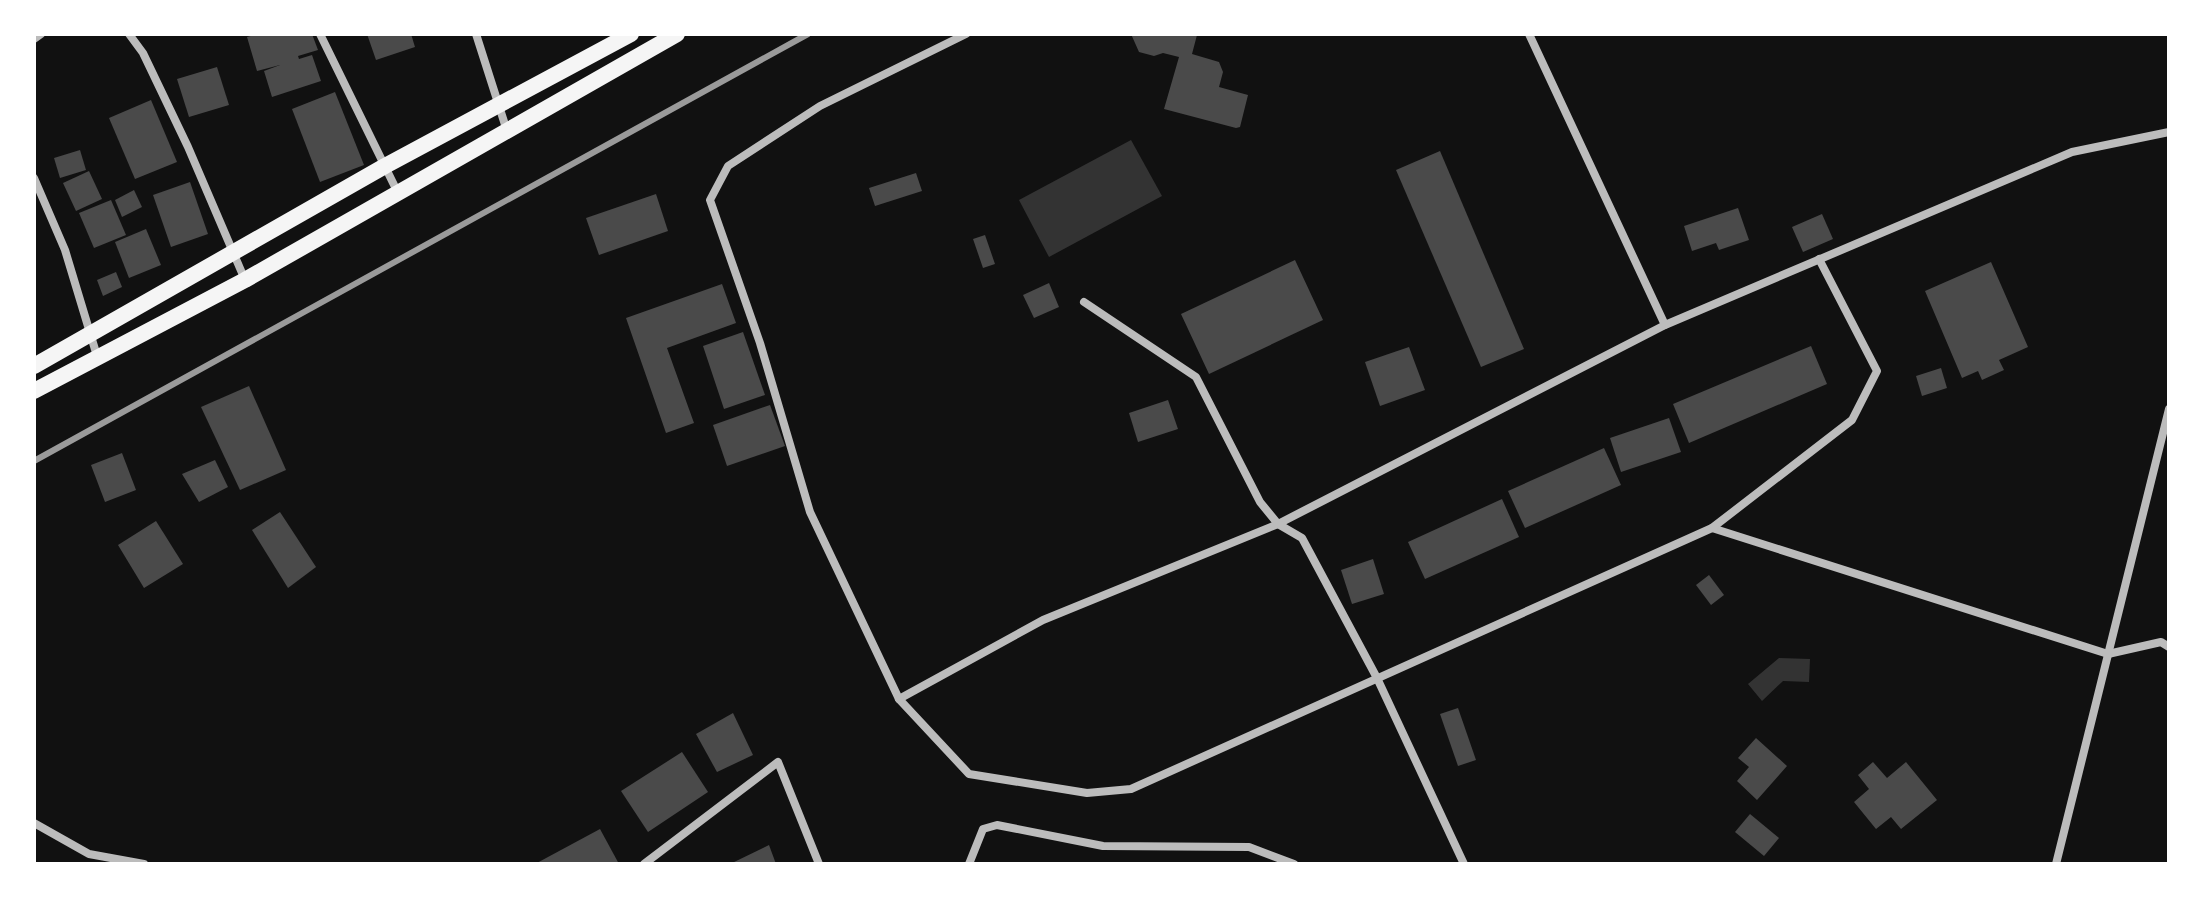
<svg xmlns="http://www.w3.org/2000/svg" width="2203" height="898" viewBox="0 0 2203 898" font-family="Lora,serif">
<rect width="100%" height="100%" fill="#111"/>
<!-- water -->
<g fill="#333">
<path d="M1131,140L1162,196L1049,257L1019,200Z"/>
<path d="M1779,658L1810,659L1809,682L1783,681L1762,701L1748,684Z"/>
</g>
<!-- building -->
<g fill="#4a4a4a">
<path d="M258,34H312L318,50L298,56L299,59L312,55L321,81L272,97L264,71L280,65L257,71L247,37Z"/>
<path d="M367,34H411L415,47L376,60Z"/>
<path d="M1131,34L1197,35L1192,54L1219,62L1223,72L1219,87L1248,95L1240,127L1236,128L1164,109L1179,57L1163,53L1154,56L1139,52Z"/>
<path d="M217,67L229,105L189,117L177,79Z"/>
<path d="M335,92L364,165L320,182L292,109Z"/>
<path d="M151,100L177,162L135,179L109,118Z"/>
<path d="M80,150L86,170L60,178L54,158Z"/>
<path d="M1440,151L1524,349L1481,367L1396,170Z"/>
<path d="M89,171L102,199L76,211L63,183Z"/>
<path d="M916,173L922,191L875,206L869,188Z"/>
<path d="M190,182L208,234L171,247L153,195Z"/>
<path d="M134,190L142,207L122,217L115,200Z"/>
<path d="M656,194L668,231L599,255L586,218Z"/>
<path d="M111,200L126,235L94,248L79,213Z"/>
<path d="M1738,208L1749,240L1719,250L1716,243L1692,251L1684,226Z"/>
<path d="M1822,214L1833,239L1803,252L1792,227Z"/>
<path d="M146,229L161,265L129,278L115,242Z"/>
<path d="M985,235L995,264L983,268L973,239Z"/>
<path d="M1295,260L1323,320L1209,374L1181,314Z"/>
<path d="M1991,262L2028,347L1999,360L2004,370L1982,380L1978,371L1962,378L1925,291Z"/>
<path d="M116,272L122,287L103,296L97,280Z"/>
<path d="M1049,283L1059,307L1034,318L1023,295Z"/>
<path d="M722,284L736,323L667,348L694,423L666,433L626,318Z"/>
<path d="M743,332L765,395L724,409L703,346Z"/>
<path d="M1811,346L1827,384L1689,443L1673,404Z"/>
<path d="M1409,347L1425,390L1380,406L1365,362Z"/>
<path d="M1941,368L1947,388L1922,396L1916,376Z"/>
<path d="M249,386L286,470L240,490L201,407Z"/>
<path d="M1168,400L1178,429L1138,442L1129,413Z"/>
<path d="M770,405L785,446L727,466L713,425Z"/>
<path d="M1669,418L1681,452L1621,472L1610,438Z"/>
<path d="M1604,448L1621,485L1525,528L1508,491Z"/>
<path d="M122,453L136,490L105,502L91,465Z"/>
<path d="M215,460L228,487L199,502L182,474Z"/>
<path d="M1502,499L1519,537L1425,579L1408,542Z"/>
<path d="M280,512L316,567L288,588L252,530Z"/>
<path d="M156,521L183,564L144,588L118,545Z"/>
<path d="M1373,559L1384,594L1352,604L1341,570Z"/>
<path d="M1709,575L1724,595L1711,605L1696,585Z"/>
<path d="M1458,708L1476,760L1458,766L1440,714Z"/>
<path d="M733,713L753,755L717,772L696,734Z"/>
<path d="M1756,738L1787,766L1757,800L1737,781L1749,767L1738,758Z"/>
<path d="M682,752L708,792L648,832L621,791Z"/>
<path d="M1873,762L1887,778L1906,762L1937,800L1901,829L1891,817L1876,829L1854,802L1869,789L1858,775Z"/>
<path d="M1750,814L1779,838L1764,856L1735,832Z"/>
<path d="M600,829L619,864H535Z"/>
<path d="M769,845L776,864H730Z"/>
</g>
<g fill="none" stroke-linecap="round" stroke-linejoin="round">
<!-- minor -->
<g stroke="#bcbcbc" stroke-width="8">
<path d="M129,34L143,53L188,147L245,280"/>
<path d="M320,34L397,191"/>
<path d="M476,34L507,131"/>
<path d="M966,34L820,106L728,166L710,200L760,343L810,512L899,699L1043,620L1278,524L1665,325L2072,152L2169,132"/>
<path d="M1529,34L1665,325"/>
<path d="M34,39L41,34"/>
<path d="M34,178L65,250L97,356"/>
<path d="M1084,302L1196,377L1260,502L1278,524L1302,538L1377,678L1464,864"/>
<path d="M1712,528L2108,654L2161,642L2169,647"/>
<path d="M899,699L969,774L1087,793L1131,789L1712,528L1852,420L1877,371L1819,259"/>
<path d="M34,823L89,854L144,864"/>
<path d="M644,864L778,762L819,864"/>
<path d="M969,864L983,829L997,825L1103,846L1249,847L1294,864"/>
<path d="M2056,864L2169,409"/>
</g>
<!-- secondary -->
<g stroke="#f5f5f5" stroke-width="16">
<path d="M34,366L385,166L631,34"/>
<path d="M34,391L245,280L677,34"/>
</g>
<!-- rail -->
<path stroke="#9a9a9a" stroke-width="6" d="M34,461L808,34"/>
</g>
<!-- border -->
<rect width="2203" height="898" fill="none" stroke="#ffffff" stroke-width="72"/>
</svg>
